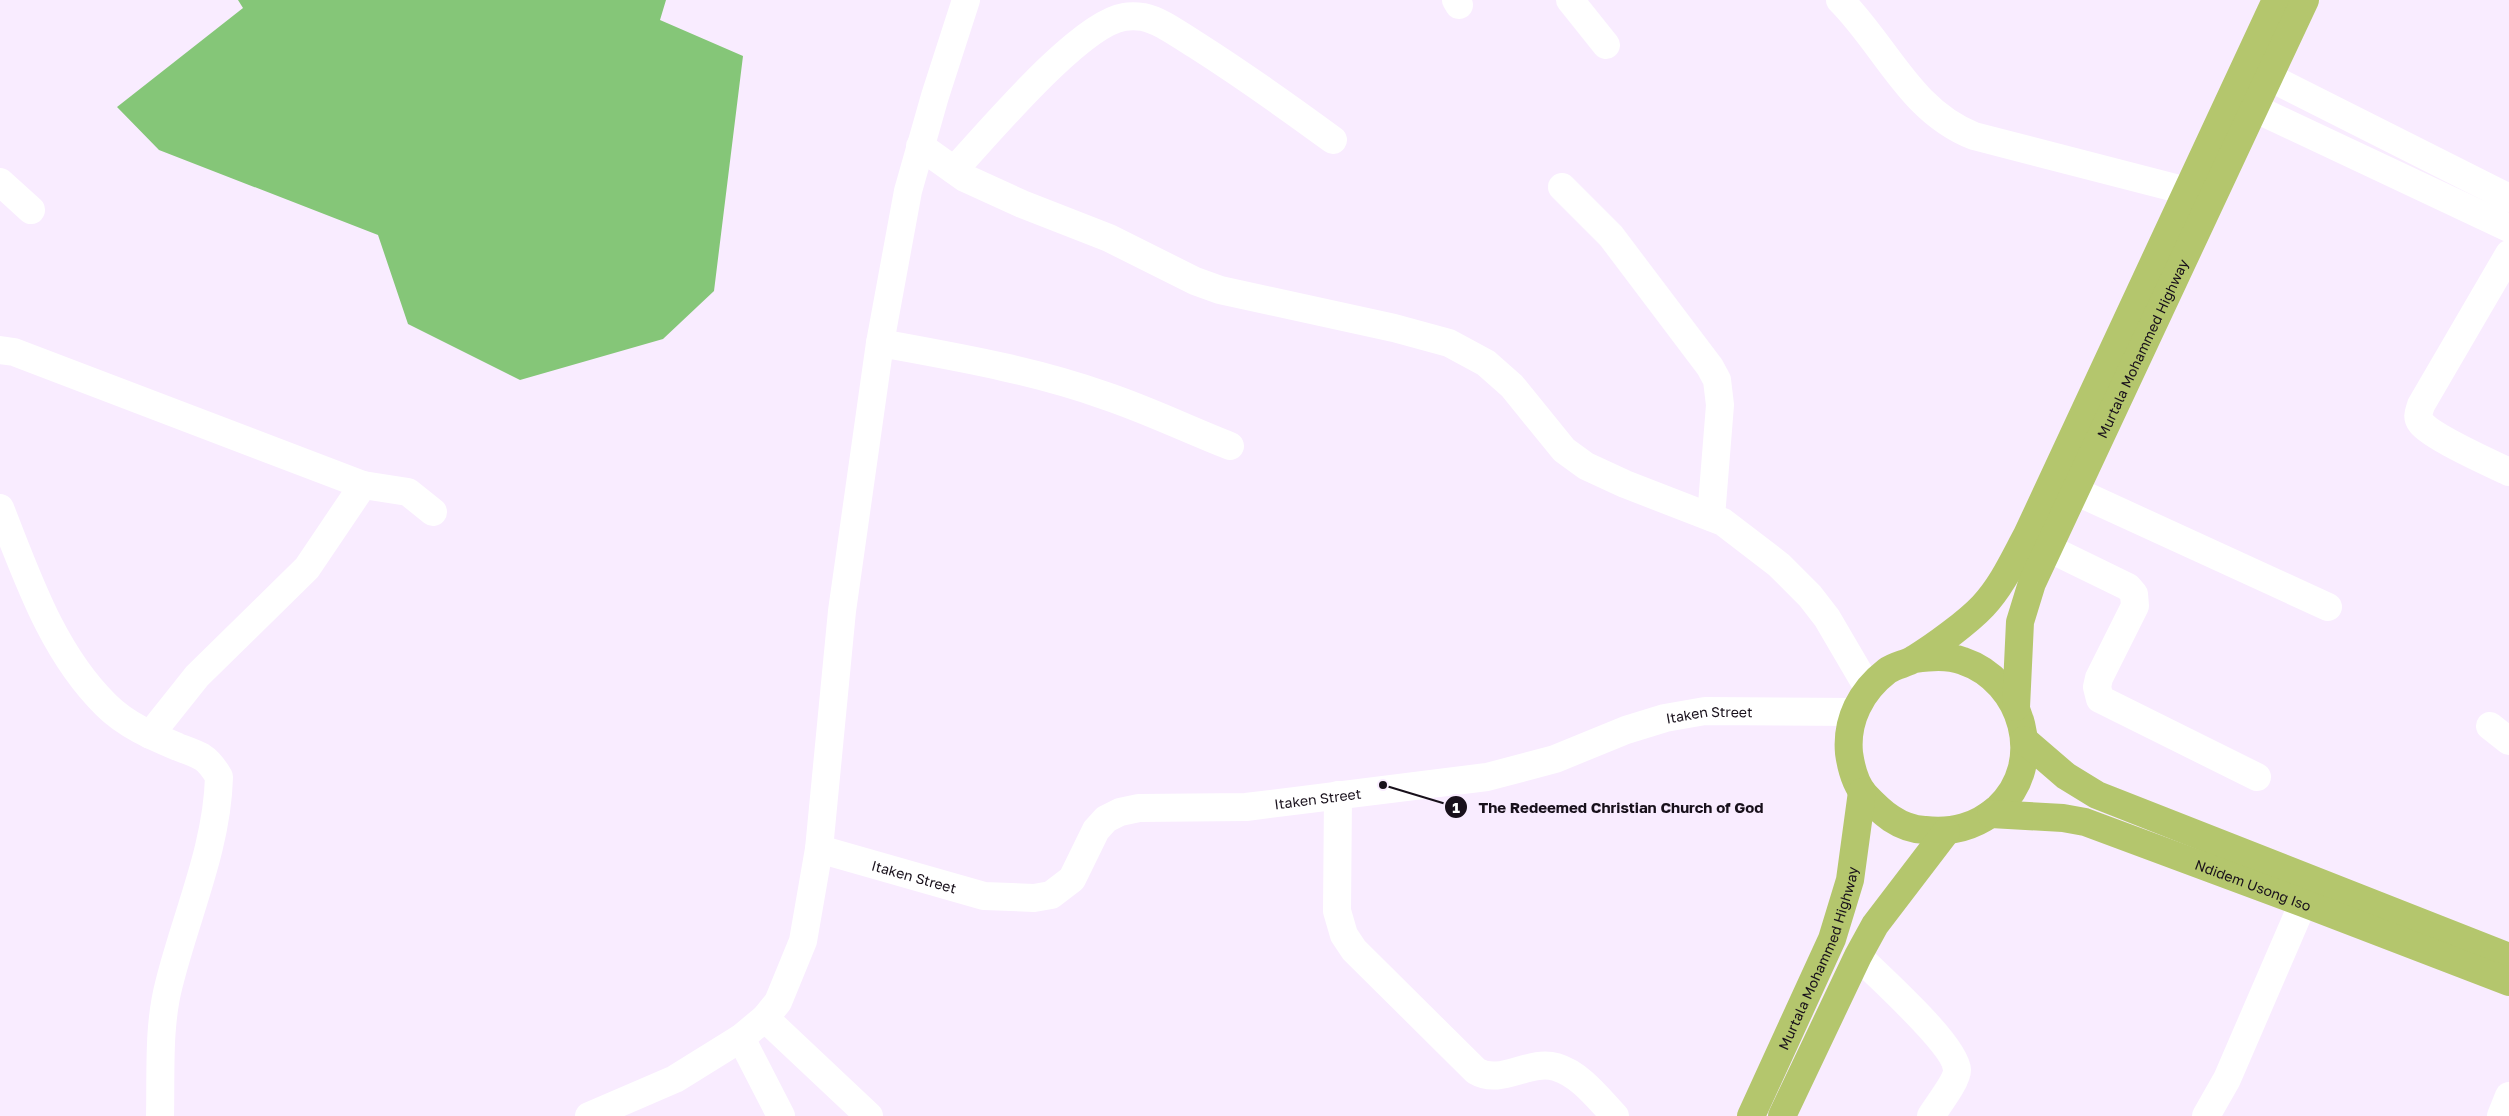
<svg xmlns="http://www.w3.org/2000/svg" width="2509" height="1116" viewBox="0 0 2509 1116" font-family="'Golos Text',sans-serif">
<rect width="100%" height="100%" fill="#f9ecff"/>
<!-- forest -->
<path fill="#85c678" d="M238,0H666L660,20L743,56L714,291L663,339L520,380L408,324L378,235L159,150L117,107L243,8Z"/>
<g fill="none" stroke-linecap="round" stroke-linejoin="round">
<!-- minor -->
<g stroke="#fff" stroke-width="28">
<path d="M1456,0L1459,5"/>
<path d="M1570,0L1606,45"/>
<path d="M1840,0C1886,46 1910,111 1974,136L2187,191"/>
<path d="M2269,77L2509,198"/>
<path d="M2254,108L2509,228"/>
<path d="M920,146L965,178L1022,204L1109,238L1195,281L1220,290L1394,328L1449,343L1486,363L1512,386L1564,450L1586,466L1625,484L1723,522L1779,565L1810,596L1827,618L1868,688"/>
<path d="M954,170C987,135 1079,24 1124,17C1129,16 1137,16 1143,17C1162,21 1179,35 1196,45C1243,75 1288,107 1333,140"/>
<path d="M0,182L31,210"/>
<path d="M1562,187L1611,236L1710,367L1717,380L1720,405L1711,517"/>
<path d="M2509,254L2421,405C2419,412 2416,417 2421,423C2432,437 2490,463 2509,472"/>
<path d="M880,343C956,357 1033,370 1106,396C1148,410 1189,430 1230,446"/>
<path d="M0,350L14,352L363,485L408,492L433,512"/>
<path d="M2075,491L2328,607"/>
<path d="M0,508C27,576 52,652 106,705C126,725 152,736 178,747C186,750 195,753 202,757C210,762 215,770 219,777C217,849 186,915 169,984C158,1026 161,1072 160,1116"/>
<path d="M2048,548L2128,587L2134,594L2135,606L2099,678L2097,687L2100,699L2257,777"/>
<path d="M2490,726L2509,741"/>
<path d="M150,735L197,676L307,568L363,485"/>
<path d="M1338,795L1337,911L1344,935L1354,950L1476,1071C1501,1086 1529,1059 1556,1067C1580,1074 1598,1098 1615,1116"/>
<path id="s1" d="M819,849L984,896L1034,898L1051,895L1072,879L1096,830L1106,819L1120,812L1139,808L1246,807L1487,777L1555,759L1626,730L1665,718L1705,711L1854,712"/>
<path d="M1858,956C1878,976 1956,1045 1957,1070C1957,1081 1937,1106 1931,1116"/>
<path d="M765,1018L869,1116"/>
<path d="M741,1038L781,1116"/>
<path d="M589,1116L675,1079L741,1038L765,1018L778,1002L803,941L819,849L842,611L880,343L908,191L935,96L966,0"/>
<path d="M2206,1116L2227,1079L2303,903"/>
<path d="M2501,1116L2509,1096"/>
</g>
<!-- highway -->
<g stroke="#b4c66d" stroke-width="28">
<path d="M1914,659C1930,657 1947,655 1963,661C2023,681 2047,763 1998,808C1976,827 1953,833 1925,830C1899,829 1881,812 1865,795C1855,784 1851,767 1849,753C1846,720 1861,691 1887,671C1895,665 1906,664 1914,659C1934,647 1968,622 1983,606C2002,586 2014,559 2027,535L2276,0"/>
<path id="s2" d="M2016,707L2020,622L2032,583L2305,0"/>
<path d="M2024,740L2066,776L2097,795L2509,957"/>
<path id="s3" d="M1991,814L2063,818L2085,822L2303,903L2509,982"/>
<path id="s4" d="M1751,1116L1832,939L1850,880L1862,792"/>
<path d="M1782,1116L1858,956L1875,925L1946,832"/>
</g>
</g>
<g text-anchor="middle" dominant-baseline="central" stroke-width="5" stroke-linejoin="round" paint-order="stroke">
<!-- street labels -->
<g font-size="14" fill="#18101b" stroke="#f9ecff">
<text stroke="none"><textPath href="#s2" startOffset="385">Murtala Mohammed Highway</textPath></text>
<text stroke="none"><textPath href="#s1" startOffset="952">Itaken Street</textPath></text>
<text stroke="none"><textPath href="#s1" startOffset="549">Itaken Street</textPath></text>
<text stroke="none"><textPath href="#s1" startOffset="99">Itaken Street</textPath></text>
<text stroke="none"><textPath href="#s3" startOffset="274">Ndidem Usong Iso</textPath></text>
<text stroke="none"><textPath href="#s4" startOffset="172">Murtala Mohammed Highway</textPath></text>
</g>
</g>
<!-- callouts -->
<path fill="none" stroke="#18101b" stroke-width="2" d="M1383 785L1456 807"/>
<g fill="#18101b" stroke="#f9ecff" stroke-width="2">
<circle cx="1383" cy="785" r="5"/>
<circle cx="1456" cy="807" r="12"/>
</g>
<g font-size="15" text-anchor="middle" font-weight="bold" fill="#fff">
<text x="1456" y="813">1</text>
</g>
<g font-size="15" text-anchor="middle" font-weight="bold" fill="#18101b" stroke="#f9ecff" stroke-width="5" stroke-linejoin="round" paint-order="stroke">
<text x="1621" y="813">The Redeemed Christian Church of God</text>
</g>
</svg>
